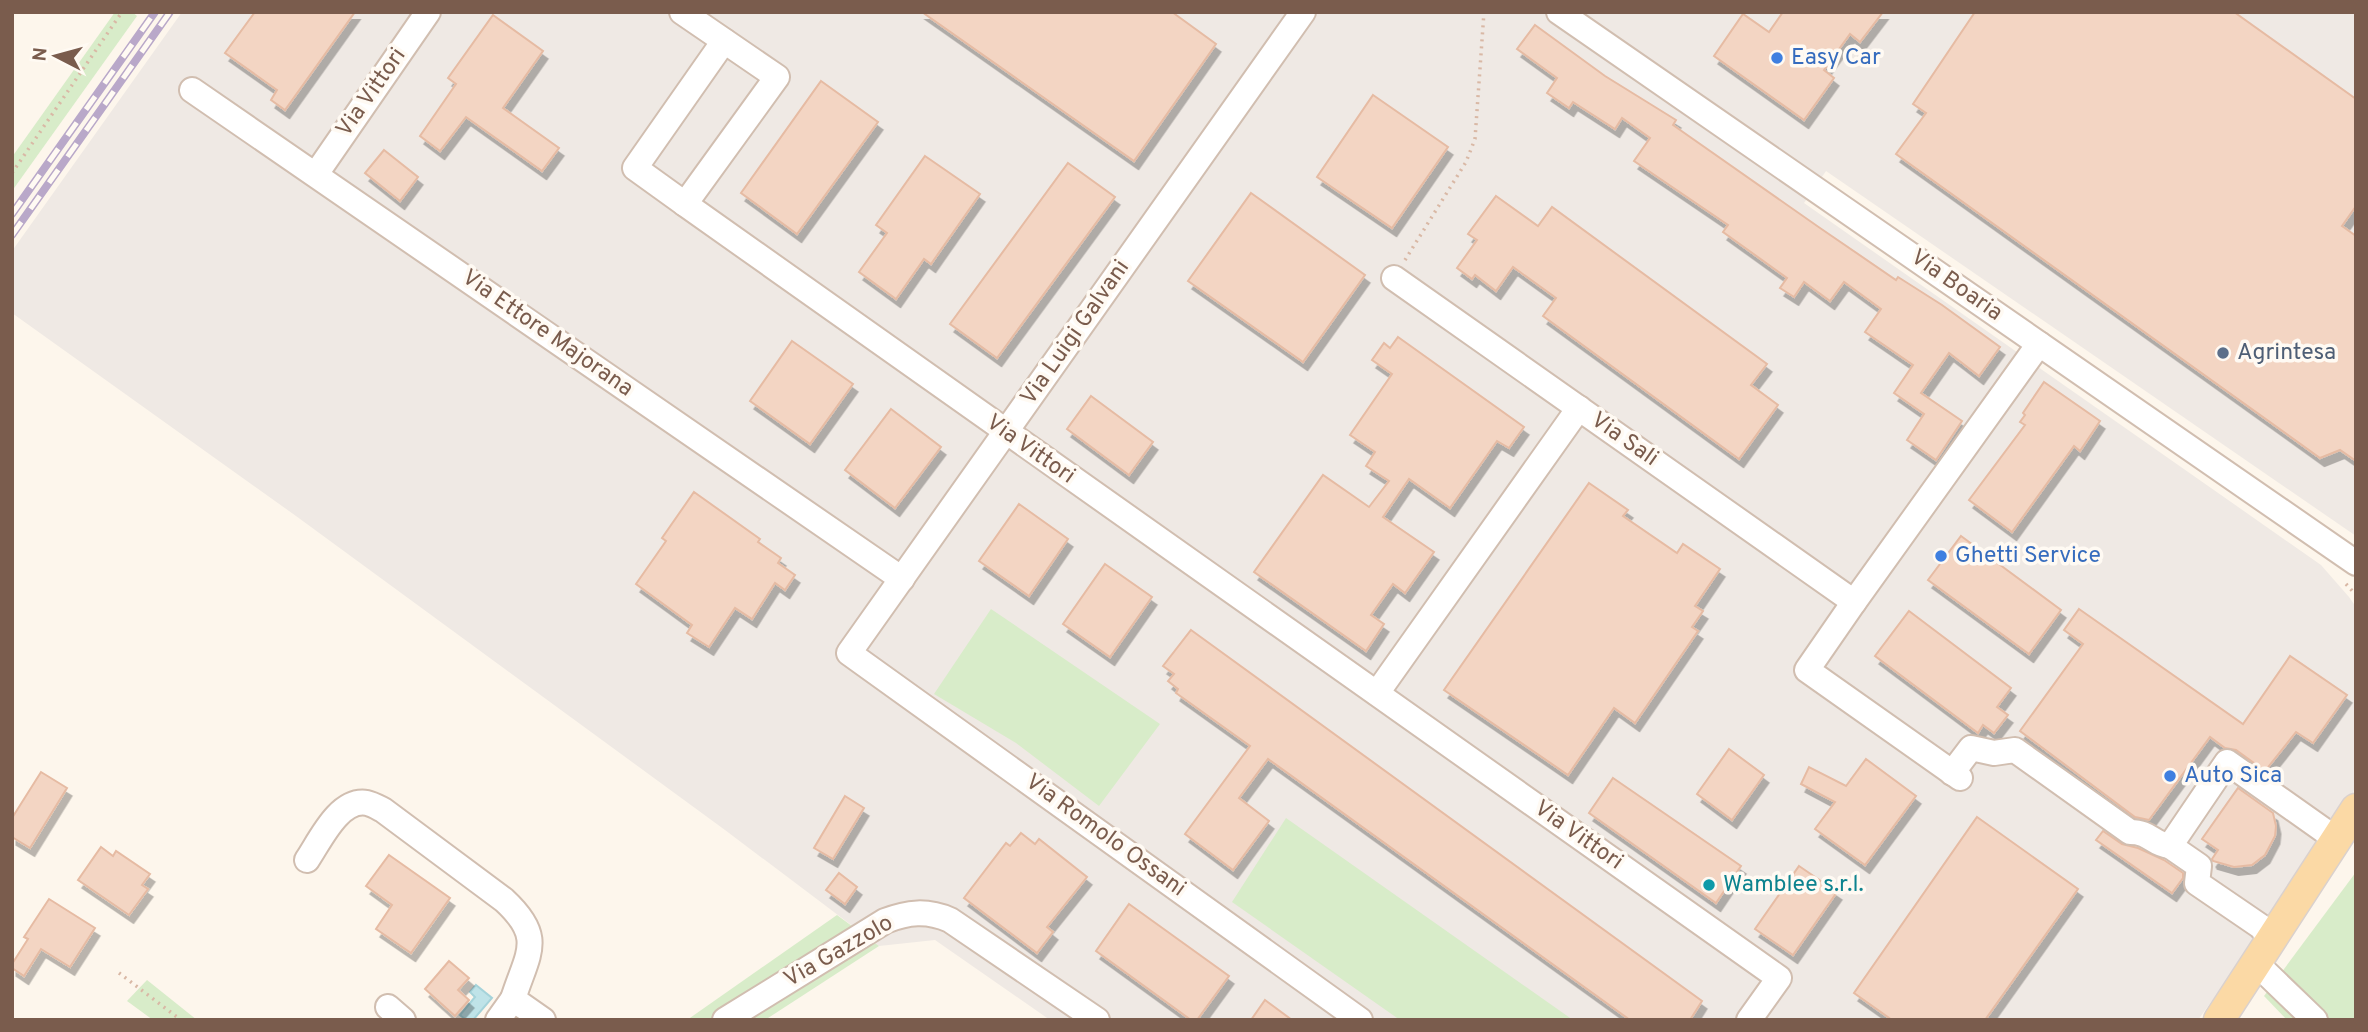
<svg xmlns="http://www.w3.org/2000/svg" width="2368" height="1032" viewBox="0 0 2368 1032" font-family="Overpass,sans-serif">
<defs>
<filter id="shadow"><feDropShadow dx="4.5" dy="8" stdDeviation="0" flood-color="#0004"/></filter>
</defs>
<rect width="100%" height="100%" fill="#fdf6ec"/>
<!-- industrial -->
<path fill="#efe9e4" d="M182,12H2356V536L1826,171L1804,203L2321,565L2349,597L2356,607V784L2345,817L2198,1020H1050L935,940L879,946L725,830L296,516L12,313V251Z"/>
<!-- green -->
<g fill="#d8ecc9">
<path d="M115,12H132L137,16L12,191V157Z"/>
<path d="M991,609L1160,724L1099,806L1016,743L934,694Z"/>
<path d="M1286,818L1573,1020H1400L1232,902Z"/>
<path d="M2356,872V1020H2287L2264,996Z"/>
<path d="M837,915L879,946L765,1020H687Z"/>
<path d="M147,980L197,1020H153L127,1001Z"/>
</g>
<!-- water -->
<path fill="#bfe3e8" stroke="#a5d3da" stroke-width="2" d="M476,985L492,998L473,1020H466L460,1015L475,997L470,992Z"/>
<!-- building -->
<g fill="#f3d5c3" stroke="#e6bba3" stroke-width="2" filter="url(#shadow)">
<path d="M255,12H355L285,110L271,100L277,90L225,53Z"/>
<path d="M922,12H1172L1216,44L1134,161Z"/>
<path d="M1783,12H1883L1860,42L1850,34L1824,70L1834,78L1804,120L1714,56L1743,14L1769,32Z"/>
<path d="M1975,12H2234L2356,99V206L2342,226L2356,236V461L2340,450L2320,458L1896,154L1926,113L1913,104Z"/>
<path d="M493,15L543,51L503,108L559,148L542,171L466,117L440,151L420,136L456,84L448,78Z"/>
<path d="M1535,25L1605,76L1676,120L1673,125L1820,228L1896,280L1898,277L1942,305L2000,347L1979,376L1949,353L1921,393L1962,421L1936,460L1907,440L1924,414L1894,393L1913,365L1865,332L1881,309L1844,282L1830,301L1804,282L1794,297L1780,288L1787,278L1723,232L1728,225L1634,161L1650,138L1622,118L1615,129L1573,102L1569,108L1547,93L1557,78L1517,49Z"/>
<path d="M821,81L878,122L797,234L741,193Z"/>
<path d="M1373,95L1448,147L1392,228L1317,177Z"/>
<path d="M384,150L418,177L400,201L365,173Z"/>
<path d="M925,156L980,194L931,264L924,259L896,299L859,272L887,233L876,225Z"/>
<path d="M1068,163L1115,197L997,358L950,324Z"/>
<path d="M1251,193L1365,275L1303,362L1188,281Z"/>
<path d="M1496,196L1538,226L1552,207L1767,364L1751,385L1778,405L1739,459L1543,316L1556,298L1513,267L1496,291L1475,275L1472,279L1457,268L1477,240L1468,234Z"/>
<path d="M1398,337L1524,427L1509,448L1497,441L1450,508L1409,479L1383,517L1434,552L1405,593L1393,584L1371,615L1384,624L1366,651L1254,572L1323,475L1369,507L1389,481L1366,466L1375,452L1350,435L1392,374L1372,360L1384,343L1390,348Z"/>
<path d="M792,341L853,384L810,444L750,401Z"/>
<path d="M2044,382L2100,421L2080,451L2074,446L2012,532L1969,500L2025,425L2020,422L2025,415L2023,413Z"/>
<path d="M1091,396L1153,442L1129,475L1067,429Z"/>
<path d="M891,409L941,447L895,508L845,470Z"/>
<path d="M1589,483L1628,510L1623,516L1677,553L1683,544L1720,569L1695,606L1703,611L1692,627L1698,631L1635,723L1614,708L1568,775L1444,690Z"/>
<path d="M694,492L760,539L758,542L781,558L778,563L795,575L785,590L775,583L752,619L735,608L709,647L687,633L692,625L636,584L666,541L662,538Z"/>
<path d="M1019,504L1068,539L1029,596L979,561Z"/>
<path d="M1961,536L2061,610L2029,654L1928,580Z"/>
<path d="M1105,564L1152,597L1110,657L1063,624Z"/>
<path d="M2079,609L2243,724L2290,656L2347,695L2313,743L2296,732L2265,771L2236,750L2225,748L2210,737L2149,820L2135,817L2020,731L2083,644L2064,630Z"/>
<path d="M1909,611L2011,688L1997,707L2008,715L1994,733L1983,725L1978,733L1875,656Z"/>
<path d="M1191,630L1702,1001L1690,1020H1630L1268,759L1239,798L1269,821L1233,870L1185,834L1250,746L1176,693L1178,689L1168,681L1174,674L1163,666Z"/>
<path d="M1729,749L1764,775L1732,820L1697,794Z"/>
<path d="M1866,759L1916,796L1865,865L1815,829L1835,802L1801,784L1809,767L1846,786Z"/>
<path d="M41,772L67,788L30,848L12,837V818Z"/>
<path d="M1613,778L1741,866L1716,903L1589,813Z"/>
<path d="M2238,788L2273,813L2276,826L2275,836L2265,855L2252,865L2234,867L2213,861L2212,859L2218,850L2202,839Z"/>
<path d="M845,796L864,808L833,859L814,848Z"/>
<path d="M1977,817L2078,889L1985,1020H1892L1854,993Z"/>
<path d="M2103,831L2122,844L2138,848L2164,860L2183,873V878L2172,893L2096,840Z"/>
<path d="M1021,833L1035,844L1039,839L1087,877L1047,927L1053,932L1037,953L964,898L1006,843L1010,846Z"/>
<path d="M101,847L113,856L116,851L150,874L142,885L148,889L129,915L78,880Z"/>
<path d="M389,855L450,898L411,953L376,929L392,905L366,886Z"/>
<path d="M1799,866L1837,892L1793,955L1755,929Z"/>
<path d="M839,873L857,887L845,904L826,890Z"/>
<path d="M49,899L95,928L70,967L41,949L24,976L12,968V964L28,939L24,937Z"/>
<path d="M1129,904L1229,976L1197,1020H1191L1096,951Z"/>
<path d="M449,961L469,978L458,990L469,1000L455,1016L425,989Z"/>
<path d="M1265,1000L1292,1020H1251Z"/>
</g>
<g fill="none" stroke-linecap="round" stroke-linejoin="round">
<defs>
<g id="minor">
<path d="M682,12L777,77L685,204L1779,978L1749,1020"/>
<path d="M1303,12L849,653L1360,1020"/>
<path d="M1559,12L2356,563"/>
<path d="M192,90L902,579"/>
<path d="M316,174L428,12"/>
<path d="M685,204L635,168L724,41"/>
<path d="M1394,278L1854,602L2039,344"/>
<path d="M1854,602L1807,670L1960,778"/>
<path d="M1377,693L1579,408"/>
<path d="M1952,773L1971,748L1994,753L2015,750L2130,832C2151,832 2152,844 2170,846L2227,762L2336,839"/>
<path d="M2170,846L2199,866L2197,883L2260,926L2271,938"/>
<path d="M307,860C320,841 339,798 367,803C372,804 379,808 383,810L504,900C545,938 528,952 513,999L543,1020"/>
<path d="M2260,967L2315,1020"/>
<path d="M388,1007L403,1020"/>
<path d="M498,1020L513,999"/>
<path d="M725,1020L885,921C908,912 927,910 950,920L1097,1020"/>
</g>
<path id="major" d="M2219,1020L2356,809"/>
</defs>
<!-- minor casing -->
<use href="#minor" stroke="#d1beb0" stroke-width="28"/>
<!-- major casing -->
<use href="#major" stroke="#dad1cd" stroke-width="33"/>
<!-- path -->
<g stroke="#d9b8a5" stroke-width="3.5" stroke-dasharray="2 5" stroke-linecap="butt">
<path d="M12,173L122,12"/>
<path d="M1405,260L1466,162L1475,139L1484,12"/>
<path d="M2346,584L2356,595"/>
<path d="M119,973L181,1020"/>
</g>
<!-- minor -->
<use href="#minor" stroke="#fff" stroke-width="24"/>
<!-- major -->
<use href="#major" stroke="#fbd9a5" stroke-width="30"/>
<defs>
<g id="rail">
<path d="M12,214L155,12"/>
<path d="M12,235L170,12"/>
</g>
</defs>
<!-- rail casing -->
<use href="#rail" stroke="#b9a8c9" stroke-width="8"/>
<!-- rail -->
<use href="#rail" stroke="#fffaf3" stroke-width="5" stroke-dasharray="16" stroke-linecap="butt"/>
</g>
<!-- markers -->
<g fill="#3f7fe0" stroke="#fffaf3" stroke-width="2.5">
<circle cx="1777" cy="58" r="7"/>
<circle cx="1941" cy="556" r="7"/>
<circle cx="2170" cy="776" r="7"/>
</g>
<circle fill="#5c6f8a" stroke="#fffaf3" stroke-width="2.5" cx="2223" cy="353" r="7"/>
<circle fill="#0f9aa8" stroke="#fffaf3" stroke-width="2.5" cx="1709" cy="885" r="7"/>
<g text-anchor="middle" dominant-baseline="central" stroke-width="7" stroke-linejoin="round" paint-order="stroke">
<!-- shop labels -->
<g font-size="23" fill="#366cbe" stroke="#fffaf3" text-anchor="start">
<text x="1791" y="58">Easy Car</text>
<text x="1955" y="556">Ghetti Service</text>
<text x="2184" y="776">Auto Sica</text>
</g>
<!-- street labels -->
<g font-size="23" fill="#7a5c4d" stroke="#fffaf3">
<text transform="translate(372 93) rotate(-55)">Via Vittori</text>
<text transform="translate(1956 286) rotate(35)">Via Boaria</text>
<text transform="translate(1076 333) rotate(-55)">Via Luigi Galvani</text>
<text transform="translate(547 334) rotate(35)">Via Ettore Majorana</text>
<text transform="translate(1624 440) rotate(35)">Via Sali</text>
<text transform="translate(1030 450) rotate(35)">Via Vittori</text>
<text transform="translate(1105 836) rotate(36)">Via Romolo Ossani</text>
<text transform="translate(1578 836) rotate(35)">Via Vittori</text>
<text transform="translate(839 952) rotate(-30)">Via Gazzolo</text>
</g>
<!-- service labels -->
<g font-size="23" fill="#4e5e75" stroke="#fffaf3" text-anchor="start">
<text x="2237" y="353">Agrintesa</text>
</g>
<!-- culture labels -->
<g font-size="23" fill="#0d838f" stroke="#fffaf3" text-anchor="start">
<text x="1723" y="885">Wamblee s.r.l.</text>
</g>
</g>
<!-- border -->
<rect width="2368" height="1032" fill="none" stroke="#7a5c4d" stroke-width="28"/>
<!-- north arrow -->
<g transform="translate(56 56) rotate(276)" stroke="#fffaf3" stroke-width="5" paint-order="stroke">
<path d="M0-5L12 26L0 18L-12 26Z" fill="#7a5c4d"/>
<text y="-10" font-size="19" font-weight="bold" text-anchor="middle" fill="#7a5c4d">N</text>
</g>
</svg>
